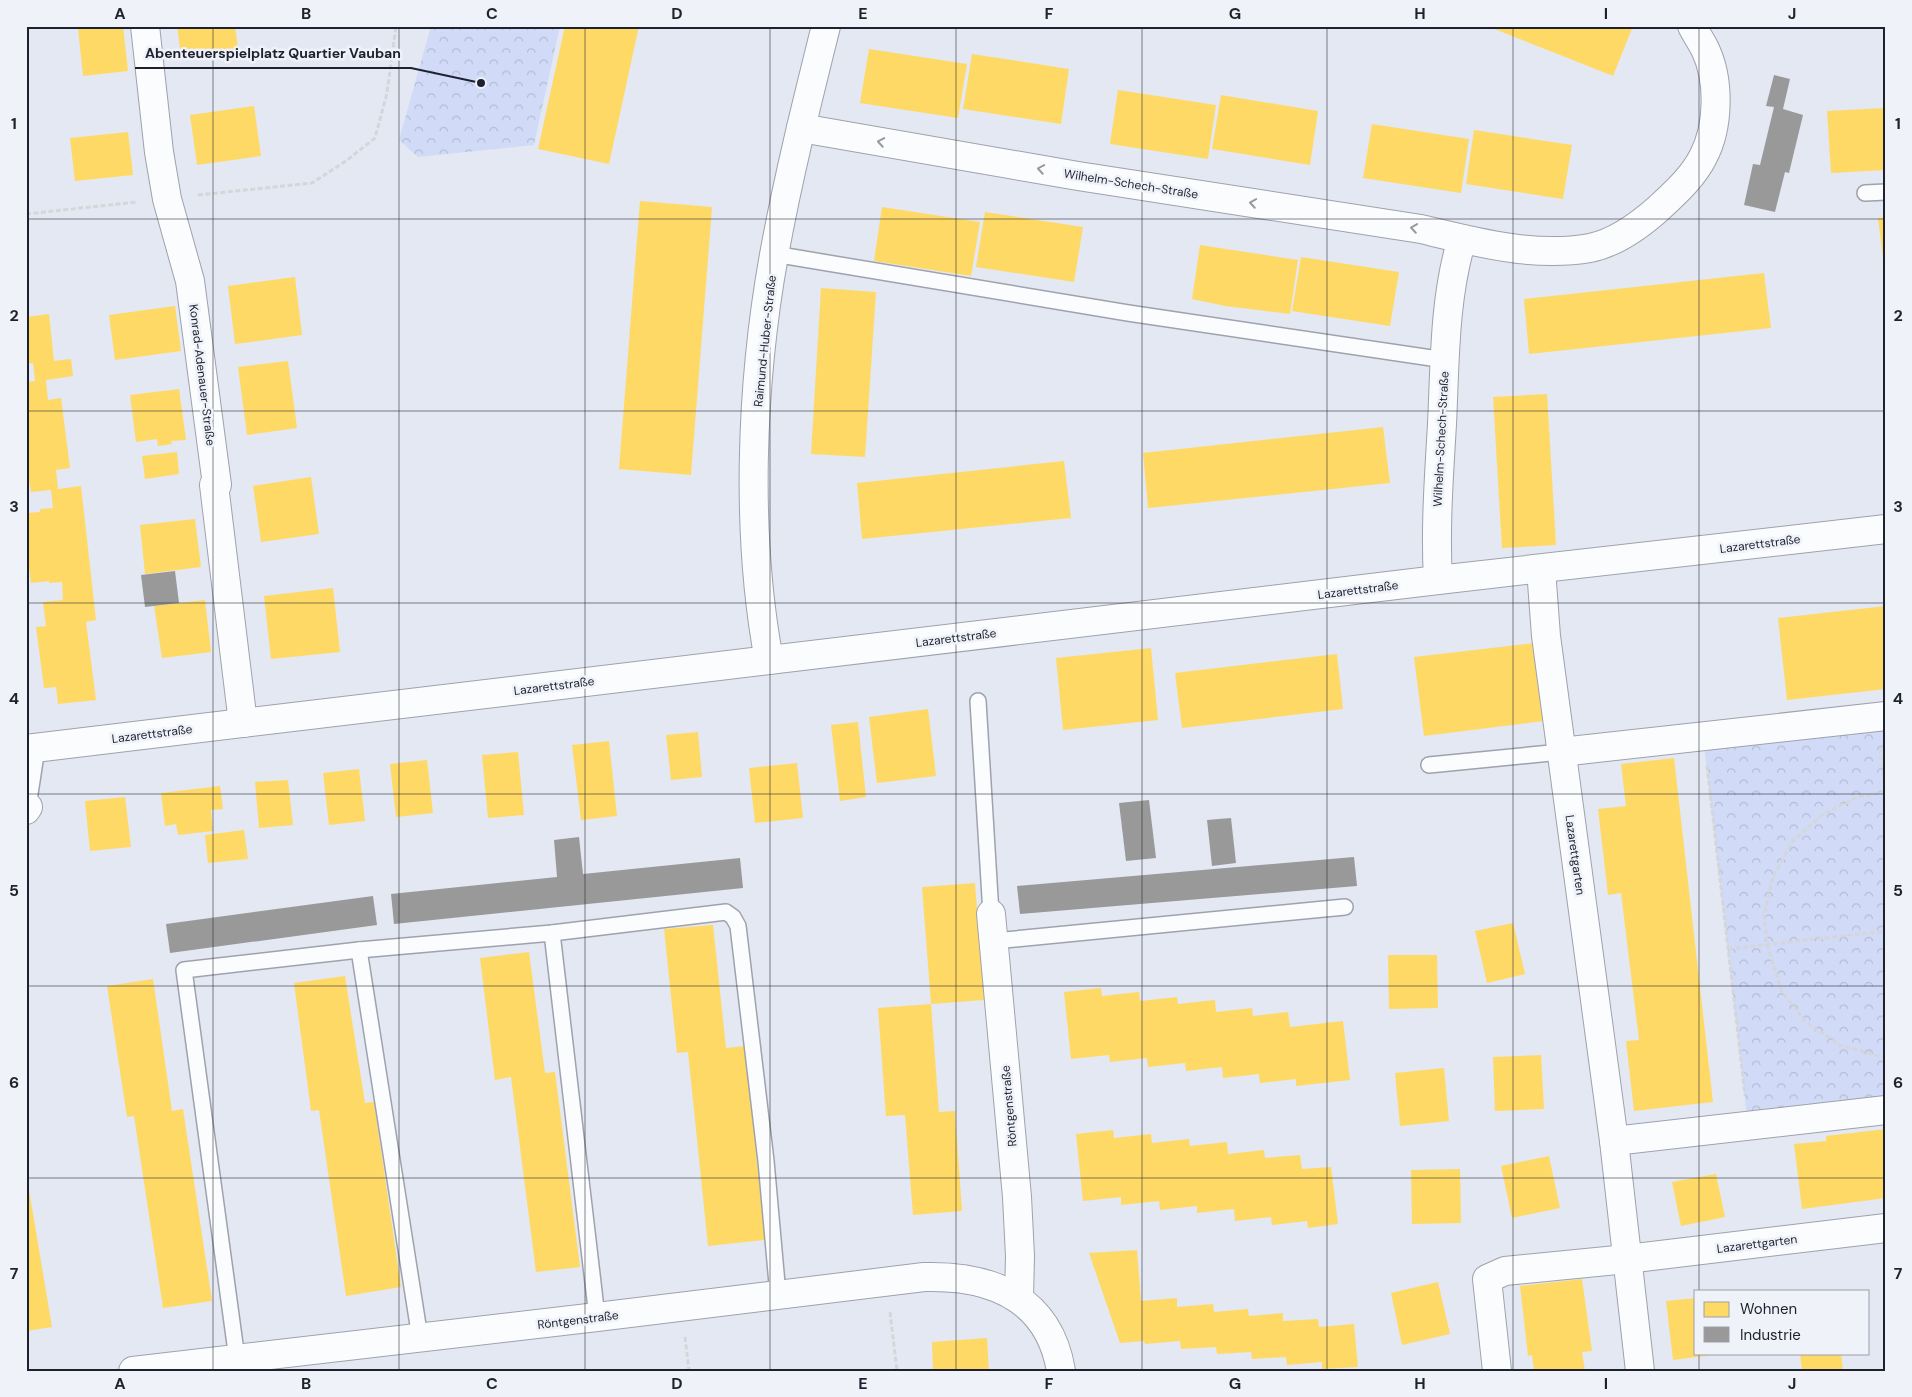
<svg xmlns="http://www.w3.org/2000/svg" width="1912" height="1397" viewBox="0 0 1912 1397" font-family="'DM Sans',sans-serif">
<defs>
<pattern id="park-crowns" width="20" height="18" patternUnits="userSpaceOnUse" patternTransform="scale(1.25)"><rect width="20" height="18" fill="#d1dbf7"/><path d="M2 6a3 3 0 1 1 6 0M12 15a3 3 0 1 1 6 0" fill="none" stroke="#b3bcd4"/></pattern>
</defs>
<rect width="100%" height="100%" fill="#e3e8f3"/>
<!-- park -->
<g fill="url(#park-crowns)">
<path d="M431,26H560L534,145L418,157L399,140Z"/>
<path d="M1886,717V1111L1748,1126L1703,736Z"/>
</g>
<!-- homes -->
<g fill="#ffd966">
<path d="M96,26H123L128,71L83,76L78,28Z"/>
<path d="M177,26H235L238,49L181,56Z"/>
<path d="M565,26H639L609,164L538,149Z"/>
<path d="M1487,26H1633L1613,76Z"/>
<path d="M869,49L967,64L958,118L860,103Z"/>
<path d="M972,54L1069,69L1061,124L963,109Z"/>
<path d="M1118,90L1216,105L1208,159L1110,144Z"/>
<path d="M1221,95L1318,111L1310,165L1212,149Z"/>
<path d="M254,106L261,156L197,165L190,115Z"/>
<path d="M1886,108V170L1831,173L1827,111Z"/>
<path d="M1372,124L1469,139L1461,193L1363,178Z"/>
<path d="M1474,130L1572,145L1563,199L1466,184Z"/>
<path d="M128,132L133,175L75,181L70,138Z"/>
<path d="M640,201L712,207L691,475L619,469Z"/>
<path d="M882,207L980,222L971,276L874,261Z"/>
<path d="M985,212L1083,227L1074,282L976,267Z"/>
<path d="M1886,217V274H1885L1878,218Z"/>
<path d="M1200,245L1298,260L1290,314L1225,306L1192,299Z"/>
<path d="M1301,257L1399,272L1390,326L1292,311Z"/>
<path d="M1764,273L1771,328L1529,354L1524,299Z"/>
<path d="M295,277L302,335L235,344L228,286Z"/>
<path d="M821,288L876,292L865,457L811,454Z"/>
<path d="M175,306L181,351L115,360L109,315Z"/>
<path d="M49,314L54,361L71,359L73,376L46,380L48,400L61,398L70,468L56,470L58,489L81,486L96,620L86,622L96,700L58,704L56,687L44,688L36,627L46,626L43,602L63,600L62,582L49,583V581L31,583L26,544V513L40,512V509L53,508L51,490L31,492L28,473H26V382L35,381L33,363L26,364V317Z"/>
<path d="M288,361L297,428L247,435L238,367Z"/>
<path d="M179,389L186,440L171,441L172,444L158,446L157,439L136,442L130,395Z"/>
<path d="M1547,394L1556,545L1502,548L1493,397Z"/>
<path d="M1383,427L1390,483L1148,508L1143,453Z"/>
<path d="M177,452L179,474L145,479L142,456Z"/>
<path d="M1064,461L1071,518L862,539L857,483Z"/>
<path d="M311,477L319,534L261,542L253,486Z"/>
<path d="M195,519L201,567L145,574L140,525Z"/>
<path d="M333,588L340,652L271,659L264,596Z"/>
<path d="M205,600L211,652L162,658L154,606Z"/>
<path d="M1886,606V689L1787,700L1778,618Z"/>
<path d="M1535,643L1544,721L1424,736L1414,657Z"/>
<path d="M1151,648L1158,720L1063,730L1056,658Z"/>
<path d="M1337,654L1343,709L1182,728L1175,673Z"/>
<path d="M928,709L936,776L877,783L869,717Z"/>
<path d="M858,722L866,797L840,801L831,725Z"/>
<path d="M698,732L702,777L671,780L666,735Z"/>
<path d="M609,741L617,816L581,820L572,745Z"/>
<path d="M518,752L524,815L488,818L482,755Z"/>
<path d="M1674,758L1713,1102L1634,1111L1626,1041L1639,1040L1621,893L1608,895L1598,809L1626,806L1621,764Z"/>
<path d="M427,760L433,813L396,817L390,764Z"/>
<path d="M797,763L803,818L755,823L749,768Z"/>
<path d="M359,769L365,821L329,825L323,773Z"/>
<path d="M288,780L293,825L259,828L255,782Z"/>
<path d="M220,786L223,809L211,810L213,831L178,835L176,824L165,826L161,793Z"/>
<path d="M125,797L131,847L90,851L85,801Z"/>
<path d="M244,830L248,859L208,863L205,835Z"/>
<path d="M975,883L984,1000L931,1004L922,887Z"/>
<path d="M1513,923L1525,974L1487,983L1475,931Z"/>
<path d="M713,925L726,1048L745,1046L765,1240L708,1246L688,1052L677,1053L664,929Z"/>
<path d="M529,952L545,1073L555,1072L580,1267L536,1272L511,1077L495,1080L480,958Z"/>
<path d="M1388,955H1437L1438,1008L1389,1009Z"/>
<path d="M345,976L365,1103L374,1102L401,1287L346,1296L319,1110L311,1111L294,983Z"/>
<path d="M153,979L172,1111L183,1109L212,1301L163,1308L134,1116L127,1117L107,986Z"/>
<path d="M1101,988L1102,996L1139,992L1140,1001L1177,997L1178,1004L1215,1000L1216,1012L1252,1008L1253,1016L1288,1012L1290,1027L1343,1021L1350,1080L1296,1086V1079L1260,1083L1259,1074L1223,1078L1222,1067L1186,1071L1185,1063L1148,1067L1147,1058L1110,1062L1109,1055L1071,1059L1064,992Z"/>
<path d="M931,1004L939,1112L955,1111L962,1211L913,1215L905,1115L886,1116L878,1008Z"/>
<path d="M1541,1055L1544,1109L1495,1111L1493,1057Z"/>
<path d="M1444,1068L1449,1121L1400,1126L1395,1073Z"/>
<path d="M1886,1129V1198L1802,1209L1794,1144L1826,1141V1136Z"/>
<path d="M1113,1130L1114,1138L1151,1134L1152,1143L1189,1139L1190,1146L1227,1142L1228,1154L1264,1150L1265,1158L1300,1155L1302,1169L1331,1167L1338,1224L1308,1228L1307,1221L1272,1225L1271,1217L1235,1221L1234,1209L1197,1213V1206L1160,1210L1159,1201L1121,1205V1197L1083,1201L1076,1134Z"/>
<path d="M1549,1156L1560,1208L1512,1218L1501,1166Z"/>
<path d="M1460,1169L1461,1223L1412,1224L1411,1170Z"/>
<path d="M26,1172L52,1327L26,1331Z"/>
<path d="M1716,1174L1725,1217L1681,1226L1672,1182Z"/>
<path d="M1137,1250L1141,1301L1177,1298V1307L1213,1304L1214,1312L1248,1309L1249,1316L1283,1313V1321L1318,1319L1319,1327L1354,1324L1358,1367L1322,1369V1362L1287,1365L1286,1357L1252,1359L1251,1352L1217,1354L1216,1347L1181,1349L1180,1341L1145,1344L1144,1341L1120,1343L1089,1253Z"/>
<path d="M1582,1279L1592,1351L1582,1352L1585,1371H1534L1532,1355L1528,1356L1520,1286Z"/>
<path d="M1438,1282L1450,1334L1402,1345L1391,1293Z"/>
<path d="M1696,1298V1353L1719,1354L1673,1360L1666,1301Z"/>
<path d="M987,1338L989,1371H933L932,1342Z"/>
<path d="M1800,1353H1841L1843,1371H1802Z"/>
</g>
<!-- industry -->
<g fill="#999">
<path d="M1774,75L1790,79L1783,109L1803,115L1789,173L1785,172L1775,212L1744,205L1753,164L1760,165L1774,107L1766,106Z"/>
<path d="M175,571L179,603L145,607L141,575Z"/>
<path d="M1149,800L1156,858L1126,861L1119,803Z"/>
<path d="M1231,818L1236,863L1212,866L1207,820Z"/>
<path d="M579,837L583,874L740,858L743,888L394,924L391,894L557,877L554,840Z"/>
<path d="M1354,857L1357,886L1020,914L1017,886Z"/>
<path d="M373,896L377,925L170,953L166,924Z"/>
</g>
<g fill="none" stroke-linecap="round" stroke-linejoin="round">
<defs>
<g id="lane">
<path d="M1865,193L1886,192"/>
<path d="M774,254L1128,313L1445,360"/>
<path d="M978,701L991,914"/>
<path d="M1429,765L1561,752"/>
<path d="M28,807L37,748"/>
<path d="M552,933L597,1317"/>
<path d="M994,941L1345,907"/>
<path d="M359,950L420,1338"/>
<path d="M237,1359L184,970L359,950L552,933L726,912L733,917L738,926L766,1161L778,1295"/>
</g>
<g id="street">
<path d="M145,26L159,152L167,199L190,281L217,485H214L243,723"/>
<path d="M801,128L1078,176L1421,229C1475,242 1534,258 1590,248C1615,243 1640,225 1659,208C1675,193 1693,177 1703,157C1719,127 1720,80 1705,49C1701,41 1696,34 1692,26"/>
<path d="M1541,569L1546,636L1614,1141L1640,1371"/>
<path d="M1438,580C1435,528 1439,476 1442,424C1445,362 1444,298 1462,239"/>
<path d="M769,660C745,532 751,383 774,255C788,178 807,102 826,26"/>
<path d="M26,749L1438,580L1886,529"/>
<path d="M1561,752L1886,716"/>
<path d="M26,810L28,807"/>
<path d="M991,914L1017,1197L1020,1256L1019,1298"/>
<path d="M1614,1141L1886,1110"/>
<path d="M133,1371L597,1317L924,1277C991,1275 1049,1298 1061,1371"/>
<path d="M1497,1371L1487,1279L1505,1271L1627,1259L1886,1228"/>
</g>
</defs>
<!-- lane casing -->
<use href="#lane" stroke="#9ea2ac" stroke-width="18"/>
<!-- street casing -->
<use href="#street" stroke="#9ea2ac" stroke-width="30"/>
<!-- path -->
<g stroke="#d5d6da" stroke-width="3" stroke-dasharray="5 2.5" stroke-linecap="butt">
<path d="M198,195L312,183L346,161L375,138L387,93L396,26"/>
<path d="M26,214L137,202"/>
<path d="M1880,748L1886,799"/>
<path d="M1707,766L1745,1095"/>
<path d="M1886,792L1857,797L1822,815L1792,842L1773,877L1764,915L1767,944L1782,992L1807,1023L1840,1045L1879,1056H1886"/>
<path d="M1728,949L1886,931"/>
<path d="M890,1312L897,1371"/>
<path d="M685,1337L689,1371"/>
</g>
<!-- lane -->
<use href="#lane" stroke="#fbfcfd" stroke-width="15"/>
<!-- street -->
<use href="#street" stroke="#fbfcfd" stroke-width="28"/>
</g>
<!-- one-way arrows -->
<defs><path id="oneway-chevron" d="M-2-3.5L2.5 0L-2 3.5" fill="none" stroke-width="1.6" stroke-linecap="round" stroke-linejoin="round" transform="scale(1.25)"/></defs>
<g stroke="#989aa0">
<use href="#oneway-chevron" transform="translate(881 142) rotate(-170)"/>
<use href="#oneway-chevron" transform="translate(1041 169) rotate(-170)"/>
<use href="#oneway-chevron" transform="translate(1253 203) rotate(-171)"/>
<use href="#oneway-chevron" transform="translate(1414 228) rotate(-171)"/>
</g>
<!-- grid -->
<path fill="none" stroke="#1e222e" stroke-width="1" stroke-opacity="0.55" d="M213,26V1371M399,26V1371M585,26V1371M770,26V1371M956,26V1371M1142,26V1371M1327,26V1371M1513,26V1371M1699,26V1291M26,219H1886M26,411H1886M26,603H1886M26,794H1886M26,986H1886M26,1178H1886M1699,1353V1371"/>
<g text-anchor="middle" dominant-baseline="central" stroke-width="5" stroke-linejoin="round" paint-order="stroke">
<!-- street labels -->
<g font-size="12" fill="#1e222e" stroke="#eff2f9">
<text transform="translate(1131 184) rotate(9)">Wilhelm-Schech-Straße</text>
<text transform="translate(765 341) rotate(-84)">Raimund-Huber-Straße</text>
<text transform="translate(202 375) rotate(83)">Konrad-Adenauer-Straße</text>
<text transform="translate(1441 439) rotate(-87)">Wilhelm-Schech-Straße</text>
<text transform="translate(1760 544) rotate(-7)">Lazarettstraße</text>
<text transform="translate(1358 590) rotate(-7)">Lazarettstraße</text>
<text transform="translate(956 638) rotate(-7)">Lazarettstraße</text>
<text transform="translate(554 686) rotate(-7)">Lazarettstraße</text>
<text transform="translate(152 734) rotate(-7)">Lazarettstraße</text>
<text transform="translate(1575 855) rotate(82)">Lazarettgarten</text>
<text transform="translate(1009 1106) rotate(-95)">Röntgenstraße</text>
<text transform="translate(1757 1244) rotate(-7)">Lazarettgarten</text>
<text transform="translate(578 1320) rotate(-7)">Röntgenstraße</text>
</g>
</g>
<!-- callouts -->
<path fill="none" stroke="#1e222e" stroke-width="2" d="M481 83L411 68H135"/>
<circle fill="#1e222e" stroke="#eff2f9" stroke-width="2" cx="481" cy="83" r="5"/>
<g font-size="14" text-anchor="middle" font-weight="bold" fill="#1e222e" stroke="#eff2f9" stroke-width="5" stroke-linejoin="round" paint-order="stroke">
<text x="273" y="58">Abenteuerspielplatz Quartier Vauban</text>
</g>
<!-- border -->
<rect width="1912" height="1397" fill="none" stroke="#eff2f9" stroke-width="55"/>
<!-- legend -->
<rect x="1694" y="1290" width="175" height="65" fill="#eff2f9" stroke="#9b9fa8"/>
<rect x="1704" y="1302" width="25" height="15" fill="#ffd966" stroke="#9b9fa8"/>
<text x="1740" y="1314" font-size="15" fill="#1e222e">Wohnen</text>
<rect x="1704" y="1327" width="25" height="15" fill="#999999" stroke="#9b9fa8"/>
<text x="1740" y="1340" font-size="15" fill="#1e222e">Industrie</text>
<rect x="28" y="28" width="1856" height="1342" fill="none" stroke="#1e222e" stroke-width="2"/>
<g font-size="16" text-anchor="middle" font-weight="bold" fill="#1e222e">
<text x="120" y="19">A</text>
<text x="306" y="19">B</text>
<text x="492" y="19">C</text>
<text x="677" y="19">D</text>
<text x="863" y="19">E</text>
<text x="1049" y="19">F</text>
<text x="1235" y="19">G</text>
<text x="1420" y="19">H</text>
<text x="1606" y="19">I</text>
<text x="1792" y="19">J</text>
<text x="14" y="129">1</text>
<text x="1898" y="129">1</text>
<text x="14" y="321">2</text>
<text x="1898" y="321">2</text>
<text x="14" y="512">3</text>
<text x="1898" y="512">3</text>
<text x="14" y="704">4</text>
<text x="1898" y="704">4</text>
<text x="14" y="896">5</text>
<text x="1898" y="896">5</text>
<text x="14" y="1088">6</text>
<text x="1898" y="1088">6</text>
<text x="14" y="1279">7</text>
<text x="1898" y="1279">7</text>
<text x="120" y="1389">A</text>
<text x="306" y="1389">B</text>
<text x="492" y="1389">C</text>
<text x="677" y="1389">D</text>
<text x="863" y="1389">E</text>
<text x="1049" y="1389">F</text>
<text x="1235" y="1389">G</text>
<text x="1420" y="1389">H</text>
<text x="1606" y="1389">I</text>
<text x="1792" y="1389">J</text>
</g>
</svg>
